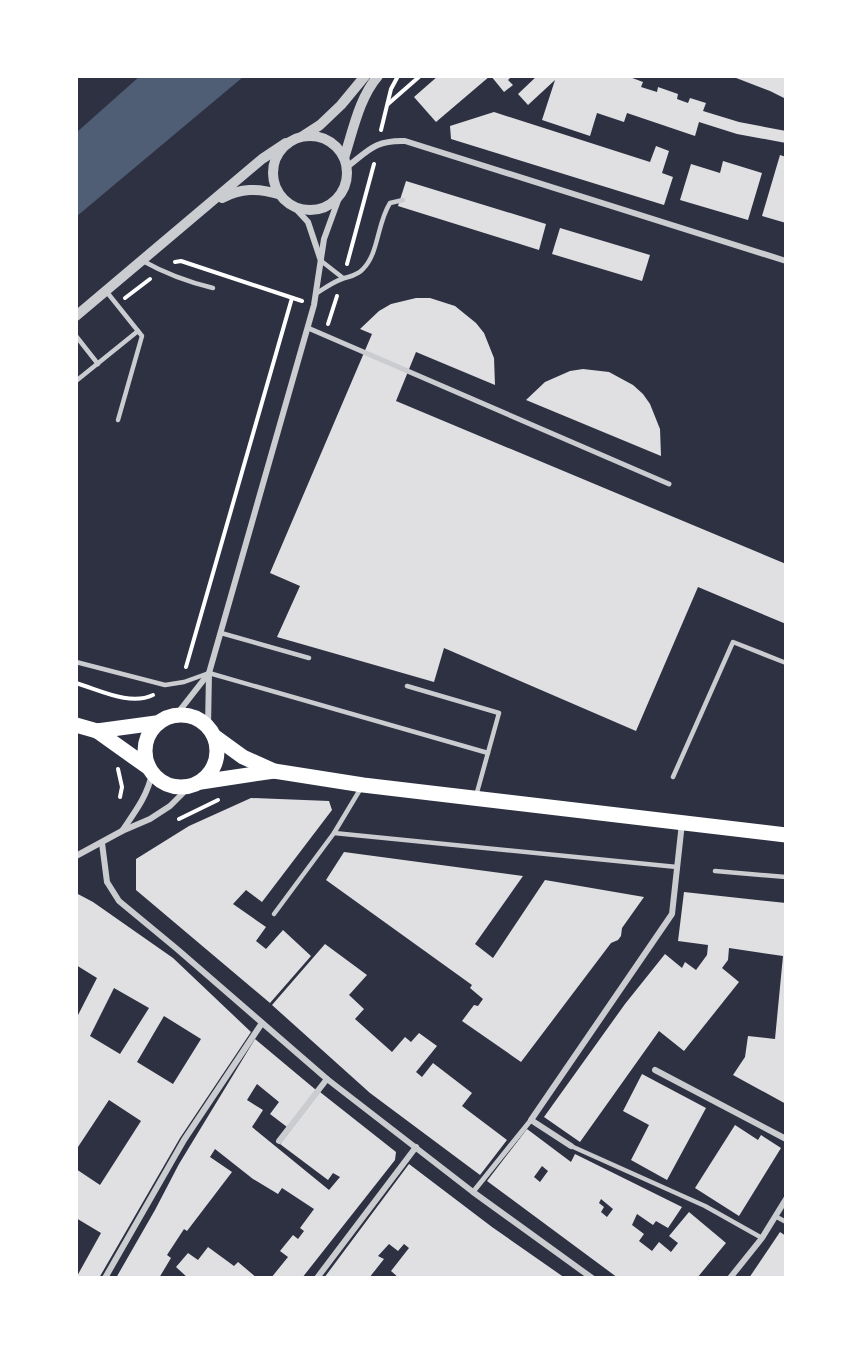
<svg xmlns="http://www.w3.org/2000/svg" width="862" height="1354" viewBox="0 0 862 1354" font-family="'IBM Plex Sans',sans-serif">
<rect width="100%" height="100%" fill="#2d3142"/>
<!-- water -->
<path fill="#4f5d75" d="M140,76L243,77L77,216V132Z"/>
<!-- building -->
<g fill="#e0e0e3" fill-rule="evenodd">
<path d="M438,76H490L436,122L414,97Z"/>
<path d="M491,76H512L508,80L513,85L504,92Z"/>
<path d="M537,76H614L620,78L621,76H627L643,82L641,87L657,92L658,87L678,94L677,99L688,103L690,98L706,103L703,111L739,122L786,131V143L737,134L699,122L695,136L627,113L624,122L597,113L590,136L542,120L555,80L528,105L518,94Z"/>
<path d="M731,76H786V99L770,91Z"/>
<path d="M494,112L650,162L656,146L669,151L662,173L673,177L664,205L451,139L450,126Z"/>
<path d="M780,155L786,157V223L762,216Z"/>
<path d="M723,161L762,173L748,220L680,200L691,164L720,173Z"/>
<path d="M406,181L546,224L539,250L398,206Z"/>
<path d="M560,228L650,255L642,281L552,254Z"/>
<path d="M416,298H430L455,306L476,323L484,333L494,358L495,385L416,352L396,401L786,564V624L698,587L636,731L444,648L434,682L277,637L300,586L270,573L372,334L360,329L379,311L391,304Z"/>
<path d="M583,369L609,372L633,385L643,394L650,404L660,429L661,456L526,400L545,382L570,371Z"/>
<path d="M251,798L329,801L332,810L262,902L246,890L233,904L266,927L256,941L266,949L283,930L311,956L270,1003L136,890V859L189,826Z"/>
<path d="M344,852L523,876L475,944L493,958L545,880L644,897L622,928L621,936L618,940L611,943L521,1062L462,1021L474,1005L478,1006L483,999L470,988L472,985L326,880Z"/>
<path d="M684,892L786,903V1104L733,1075L745,1057L748,1036L775,1039L783,956L729,948L728,960L722,968L739,982L684,1051L659,1031L580,1142L544,1117L625,1004L665,954L682,968L685,962L696,970L707,955L708,945L678,941Z"/>
<path d="M76,893L93,902L173,958L251,1032L180,1138L99,1278H76L101,1233L76,1218V1169L100,1185L141,1121L109,1100L76,1150V1019L97,978L76,965ZM114,988L149,1008L120,1054L90,1036ZM164,1016L201,1039L173,1084L137,1062Z"/>
<path d="M325,944L367,975L349,995L364,1009L355,1019L392,1052L405,1037L411,1042L419,1033L437,1046L416,1072L422,1077L433,1063L472,1093L462,1106L507,1140L480,1175L370,1093L272,1005Z"/>
<path d="M255,1039L316,1090L287,1127L270,1114L279,1102L257,1084L247,1100L263,1110L252,1127L329,1190L340,1177L333,1173L328,1180L280,1144L320,1092L396,1152L395,1160L302,1278H271L288,1257L280,1251L293,1235L298,1239L304,1231L300,1228L314,1209L282,1188L278,1194L253,1179L215,1149L210,1157L232,1172L187,1231L184,1229L167,1255L171,1258L159,1278H116L155,1210L179,1164Z"/>
<path d="M642,1074L706,1108L667,1180L631,1160L649,1125L623,1111Z"/>
<path d="M735,1125L758,1140L761,1135L781,1148L739,1216L695,1188Z"/>
<path d="M527,1129L571,1162L575,1154L682,1207L668,1228L656,1221L653,1225L637,1214L632,1225L644,1234L639,1241L652,1251L659,1242L671,1252L678,1243L669,1236L689,1212L726,1243L697,1278H618L487,1181ZM542,1166L548,1171L540,1182L534,1177ZM601,1199L613,1209L607,1217L601,1212L604,1207L599,1203Z"/>
<path d="M409,1164L492,1227L565,1278H399L391,1271L409,1248L404,1244L398,1251L389,1244L378,1256L384,1259L369,1278H324Z"/>
<path d="M780,1232L786,1236V1278H749Z"/>
<path d="M208,1247L234,1266L238,1262L257,1278H188L176,1267L188,1253L198,1260Z"/>
</g>
<g fill="none" stroke-linecap="round" stroke-linejoin="round">
<!-- path -->
<g stroke="#fff" stroke-width="4">
<path d="M388,104L420,76"/>
<path d="M381,130L391,89L398,76"/>
<path d="M175,262L181,261L302,301"/>
<path d="M347,264L374,164"/>
<path d="M125,298L150,279"/>
<path d="M328,324L337,296"/>
<path d="M186,667L292,298"/>
<path d="M76,683C100,690 130,706 153,695"/>
<path d="M118,769L122,787L120,797"/>
<path d="M179,819L218,800"/>
</g>
<!-- service -->
<g stroke="#caccd0" stroke-width="4.5">
<path d="M320,260L343,278"/>
<path d="M143,261C166,274 188,282 213,288"/>
<path d="M106,291L142,336L118,420"/>
<path d="M317,293C325,288 333,282 342,279C350,276 357,276 363,269C379,253 377,223 390,203L403,200"/>
<path d="M76,336L98,364"/>
<path d="M76,381L138,331"/>
<path d="M221,633L309,658"/>
<path d="M76,662L165,685L184,682L209,673L488,753"/>
<path d="M407,686L499,713L476,796"/>
<path d="M673,777L733,642L786,663"/>
<path d="M334,833L677,867"/>
<path d="M715,871L786,877"/>
<path d="M274,914L334,833L361,788"/>
<path d="M571,1146L705,1206L762,1238"/>
<path d="M775,1216L786,1222"/>
</g>
<!-- pedestrian -->
<g stroke="#caccd0" stroke-width="5">
<path d="M308,328L669,484"/>
<path d="M473,1192L531,1120"/>
</g>
<!-- minor -->
<g stroke="#caccd0" stroke-width="6">
<path d="M347,167C369,150 375,140 405,141L786,261"/>
<path d="M295,208L308,222L320,258"/>
<path d="M177,714L209,673"/>
<path d="M208,727L209,673L314,305L324,239L340,195"/>
<path d="M122,831C135,812 148,795 152,773"/>
<path d="M102,843L107,882L119,901L177,949L327,1079L473,1192L592,1278"/>
<path d="M76,856L122,831L150,819L170,806L190,786"/>
<path d="M655,1070L786,1139"/>
<path d="M279,1141L327,1079"/>
<path d="M571,1146L531,1120L672,914L682,823"/>
<path d="M105,1278L184,1140L262,1023"/>
<path d="M317,1278L416,1147"/>
<path d="M730,1278L762,1238L786,1199"/>
</g>
<!-- tertiary -->
<g stroke="#caccd0" stroke-width="10">
<circle cx="310" cy="173" r="37"/>
<path d="M303,136L320,125L341,105L365,76"/>
<path d="M344,158C353,131 359,98 378,76"/>
<path d="M222,198C241,188 258,188 278,194"/>
<path d="M76,316L262,159L286,143"/>
</g>
<!-- primary -->
<g stroke="#fff" stroke-width="15">
<circle cx="181" cy="751" r="36"/>
<path d="M76,725L97,731L149,768"/>
<path d="M97,731L156,723"/>
<path d="M214,736L243,757L274,771L363,785L786,835"/>
<path d="M201,782L274,771"/>
</g>
</g>
<!-- border -->
<rect width="862" height="1354" fill="none" stroke="#ffffff" stroke-width="156"/>
</svg>
